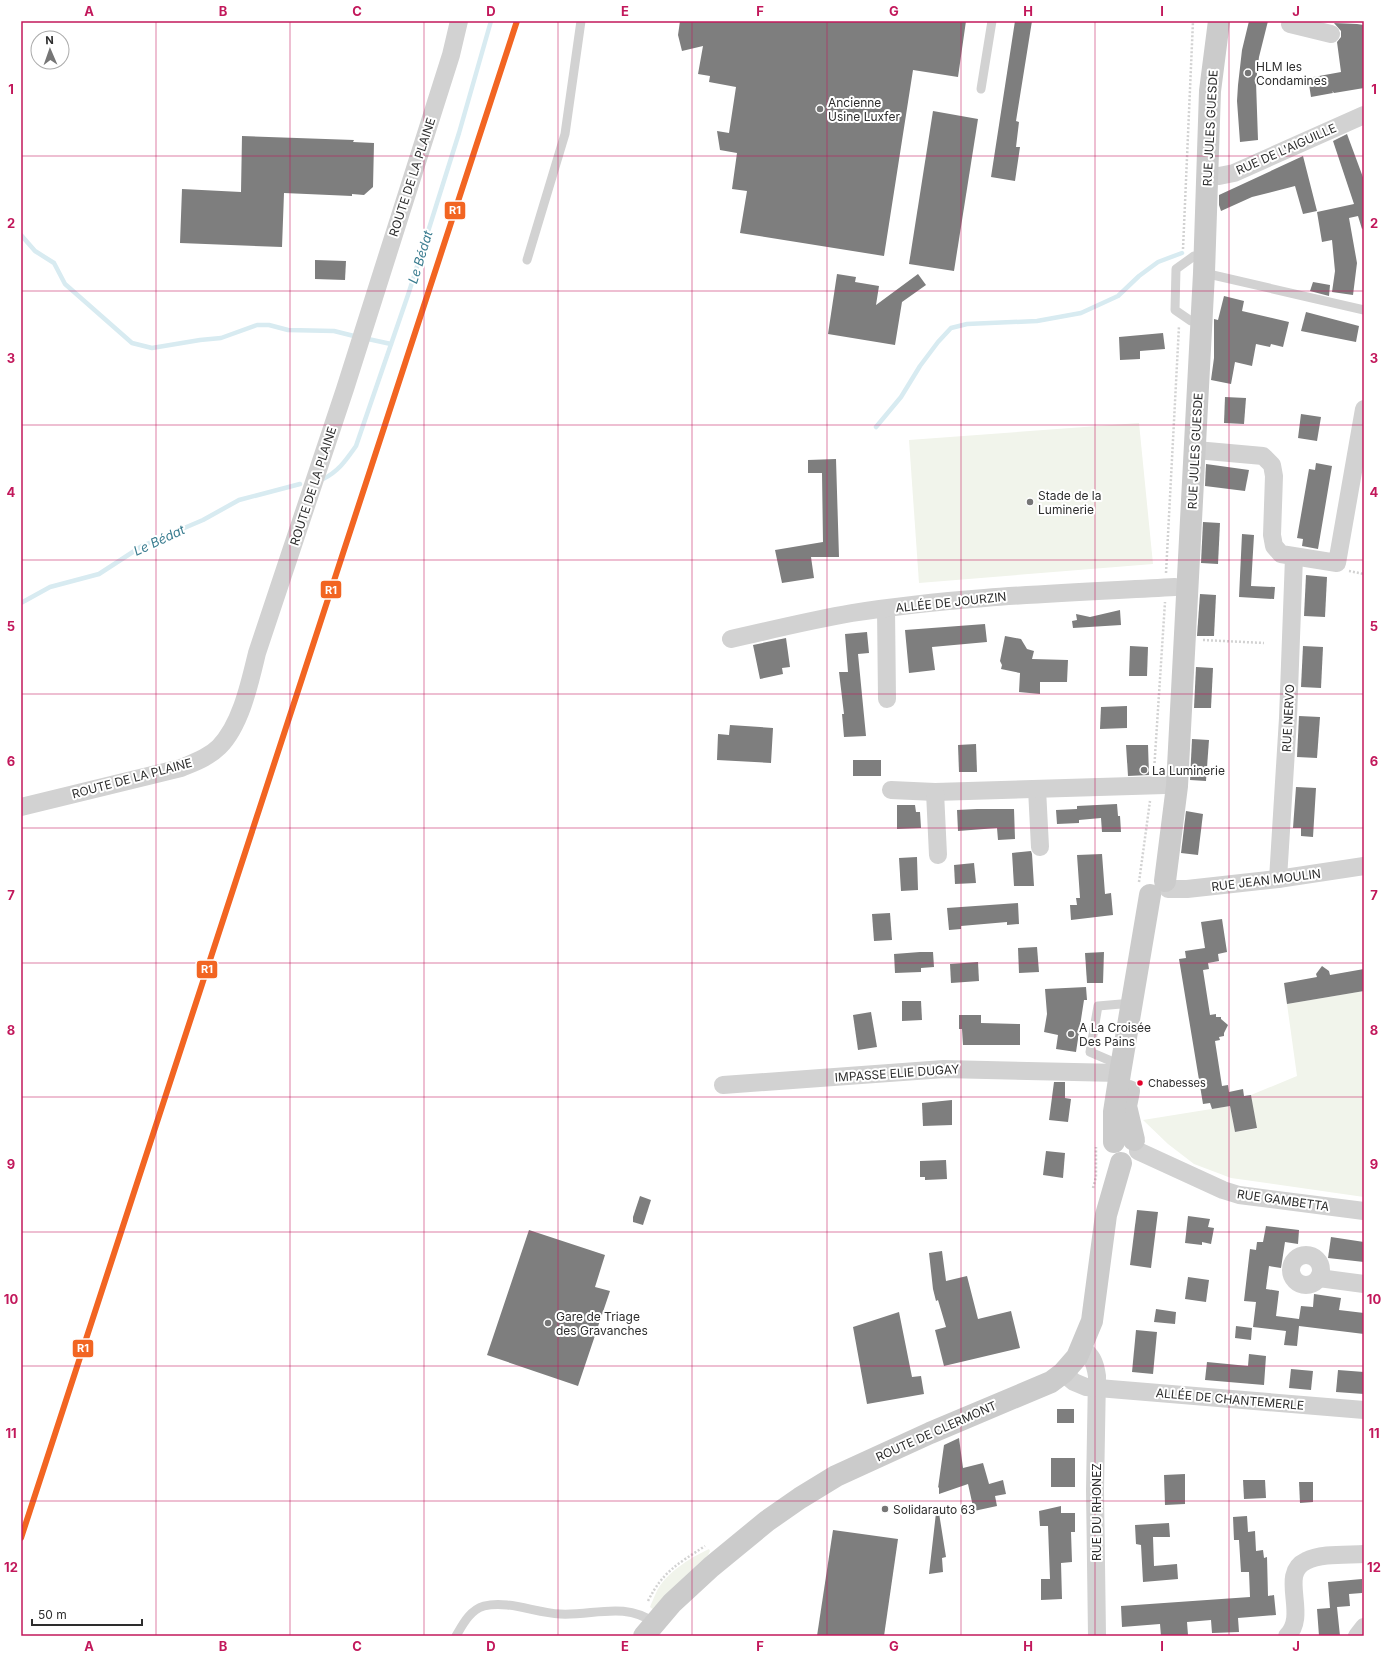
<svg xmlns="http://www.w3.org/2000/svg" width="1385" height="1657" viewBox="0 0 1385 1657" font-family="Inter,sans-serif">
<rect width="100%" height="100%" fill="#fff"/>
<!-- green -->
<g fill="#f1f4eb">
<path d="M1139,423L1153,564L919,583L909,440Z"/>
<path d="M1364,991V1197L1231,1178L1194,1164L1168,1144L1143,1120L1230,1106L1235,1132L1257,1129L1251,1095L1297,1076L1287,1004Z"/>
<path d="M709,1549L710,1551L708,1555L681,1580L654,1610L650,1607C652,1602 654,1597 656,1593C665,1573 690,1558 709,1549Z"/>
</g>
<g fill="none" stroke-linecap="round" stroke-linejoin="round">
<!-- stream -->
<g stroke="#d8ebf1" stroke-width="4.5">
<path d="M21,235L35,251L54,263L65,284L132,343L152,348L200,340L221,338L257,325H269L288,330L334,331L354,336"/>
<path d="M368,339L391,344"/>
<path d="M876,427L901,397L920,366L938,342L951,328L967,324L1037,321L1081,313L1118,296L1139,276L1158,262L1182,253"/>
<path d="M323,479C339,471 346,460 356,446L409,292L459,133L491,21"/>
<path d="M21,603L50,587L99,574L142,546L203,520L239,500L300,484"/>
</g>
</g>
<!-- building -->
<g fill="#7e7e7e">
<path d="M680,21H966L958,77L913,70L884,256L740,233L747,191L732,189L737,153L720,150L717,131L729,133L736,87L709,82L710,76L698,74L703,46L682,51L678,35Z"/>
<path d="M1015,21H1032L1016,121L1019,122L1016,147H1020L1015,181L991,177Z"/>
<path d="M1249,21H1268L1259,57L1256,82L1258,140L1240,142L1237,101L1238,85L1242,50Z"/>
<path d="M1334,23L1357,24L1364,25V88L1334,93L1332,91L1333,93L1311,97L1308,78L1341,72L1337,42L1341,37V31Z"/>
<path d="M933,111L978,119L954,271L909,264Z"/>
<path d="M1347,134L1364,180V228L1362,229L1358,216L1349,218L1357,263L1353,295L1332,292L1335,271L1332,240L1322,242L1317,212L1354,204L1333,141Z"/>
<path d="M242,136L354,140L353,142L374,143L373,187L364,195L352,194V196L284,193L282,247L180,243L182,189L241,192Z"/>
<path d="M1303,156L1317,211L1303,214L1295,186L1252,197L1221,211L1219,205V195Z"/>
<path d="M315,260L346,261L345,280L315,279Z"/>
<path d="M837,274L856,277L855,282L879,286L876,305L918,274L926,285L902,302L895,345L828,334Z"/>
<path d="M1313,282L1330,285L1329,296L1310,291Z"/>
<path d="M1224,296L1244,301L1242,311L1289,322L1283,347L1271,344L1270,347L1256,344L1252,366L1235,362L1231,384L1211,380L1214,358V319L1218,320Z"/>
<path d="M1306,312L1359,326L1356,342L1301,331Z"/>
<path d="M1163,333L1165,349L1140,351V359L1120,360L1119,337Z"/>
<path d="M1225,397L1246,398L1244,424L1224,423Z"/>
<path d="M1301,414L1321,417L1317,441L1298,438Z"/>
<path d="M836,459L839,557H811L814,578L782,583L775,550L823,542L822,473H808V460Z"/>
<path d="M1316,463L1332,466L1318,549L1302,546L1303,539L1297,538L1309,469L1315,470Z"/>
<path d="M1206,464L1249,470L1245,491L1205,486Z"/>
<path d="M1203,522L1220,523L1218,564L1201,563Z"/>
<path d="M1242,534L1254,535L1251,586L1275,587L1274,599L1239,597Z"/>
<path d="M1306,575L1327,577L1325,617L1304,616Z"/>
<path d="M1200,594L1216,595L1214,636H1197Z"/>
<path d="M1120,610L1121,625L1073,628L1072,621L1077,620L1076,614L1090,617Z"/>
<path d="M985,624L987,642L932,647L935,670L909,673L905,630Z"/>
<path d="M867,632L869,653L858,654L866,736L844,737L842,714H844L839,672H848L845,634Z"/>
<path d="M1005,636L1021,639L1027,649L1034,651L1032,659L1068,660L1067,682H1040V694L1019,692L1020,673L1001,669L1002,665L1000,661Z"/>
<path d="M786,638L790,667L782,668L783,674L760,679L753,645Z"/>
<path d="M1130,646L1148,647L1147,676H1129Z"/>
<path d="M1303,646L1323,647L1321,688L1301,687Z"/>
<path d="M1196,667L1213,668L1211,708H1194Z"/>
<path d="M1127,706V728L1100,729L1101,707Z"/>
<path d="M1299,716L1320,717L1317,758L1297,757Z"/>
<path d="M730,725L773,728L771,763L717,760L718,734L729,735Z"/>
<path d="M1192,739L1209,740L1206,781L1190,780Z"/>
<path d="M976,744L977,772H959L958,745Z"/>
<path d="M1126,745H1148L1149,775L1128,776Z"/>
<rect x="853" y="760" width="28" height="16"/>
<path d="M1296,787L1316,788L1313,837L1301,836V828H1293Z"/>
<path d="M1117,804L1118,816H1120L1121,832H1102L1101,818L1079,820V823L1057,824L1056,810L1077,809V806Z"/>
<path d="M897,805H915L916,812H920L921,828L897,829Z"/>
<path d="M977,809H1014L1015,839L998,840L997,828L958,831L957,810Z"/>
<path d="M1186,811L1203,814L1198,855L1181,853Z"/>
<path d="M1031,851L1032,854L1034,886H1014L1012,853Z"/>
<path d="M1102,854L1105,894L1111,893L1113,915L1071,920L1070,905H1077L1076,898H1080L1077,855Z"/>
<path d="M917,857L918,890L901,891L899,858Z"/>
<path d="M974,863L976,883L955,884L954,865Z"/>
<path d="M1018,903L1019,924L1007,925V922L961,926V929L949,930L947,908Z"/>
<path d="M890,913L892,940L874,941L872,914Z"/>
<path d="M1222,919L1227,952L1218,954L1219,961L1208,963L1209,969L1203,970L1210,1015L1216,1014V1017H1221V1019L1228,1025L1224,1033V1036L1219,1037L1220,1040L1215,1041L1222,1086L1228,1085L1229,1092L1243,1089L1244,1096L1251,1095L1257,1128L1235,1132L1230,1106L1212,1109L1210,1103L1203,1104L1179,959L1186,958L1185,951L1205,948L1201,922Z"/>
<path d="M1037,947L1039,972L1019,973L1018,948Z"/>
<path d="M920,952H933L934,967L921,968V972L895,973L894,954Z"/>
<path d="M1104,952L1103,983H1087L1085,953Z"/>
<path d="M978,962L979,981L951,983L950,964Z"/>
<path d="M1322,966L1329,971L1330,975L1364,969V991L1287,1004L1284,983L1317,977L1316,974Z"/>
<path d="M1086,987L1087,1000H1084L1076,1052L1056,1049L1058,1035L1044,1032L1047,1014L1045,989Z"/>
<path d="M902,1001H921L922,1020L902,1021Z"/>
<path d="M871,1012L877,1047L858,1050L853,1015Z"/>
<path d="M959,1015H981V1023L1020,1024V1045H963L962,1029H959Z"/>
<path d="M1054,1082H1065V1098L1071,1099L1068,1122L1049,1120Z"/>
<path d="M952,1100V1125L923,1126L922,1103Z"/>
<path d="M1046,1151L1065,1153L1063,1178L1043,1175Z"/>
<path d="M946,1160L947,1179L925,1180V1177H920V1161Z"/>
<path d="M640,1196L651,1200L643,1225L633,1222V1217Z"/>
<path d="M1137,1210L1158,1212L1151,1268L1130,1265Z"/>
<path d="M1188,1216L1210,1219L1208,1227L1214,1228L1211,1244L1202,1242V1245L1185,1243Z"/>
<path d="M1266,1226L1299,1230L1298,1244L1285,1242L1281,1268L1269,1266L1266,1289L1279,1291L1276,1316L1299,1319L1301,1306L1313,1307L1314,1294L1341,1298L1339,1310L1364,1313V1334L1299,1326L1297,1346L1284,1345L1286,1331L1253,1327L1256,1302L1244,1301L1250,1249L1256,1250L1257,1242H1263Z"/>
<path d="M529,1230L605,1255L595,1287L610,1291L578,1386L487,1355Z"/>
<path d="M1331,1237L1364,1242V1262L1328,1258Z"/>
<path d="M942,1251L946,1281L967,1276L978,1319L1011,1311L1020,1348L944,1366L935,1330L946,1327L938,1300L936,1301L933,1289L929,1253Z"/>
<path d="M1188,1277L1209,1280L1206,1302L1185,1299Z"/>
<path d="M1156,1309L1176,1312L1175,1324L1154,1322Z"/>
<path d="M899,1312L912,1377L921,1376L924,1394L867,1404L853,1327Z"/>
<path d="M1236,1326L1252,1328L1251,1340L1235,1338Z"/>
<path d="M1136,1330L1157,1332L1153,1374L1132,1372Z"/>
<path d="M1249,1354L1266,1356L1264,1385L1205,1380L1207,1362L1248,1366Z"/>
<path d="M1291,1369L1313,1371L1311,1390L1289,1388Z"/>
<path d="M1338,1370L1364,1372V1394L1336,1392Z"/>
<rect x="1057" y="1409" width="17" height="14"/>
<path d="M959,1438L963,1468L983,1463L989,1484L1003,1480L1006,1494L995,1496L997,1506L974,1511L968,1484L939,1494V1487L938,1488L944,1445Z"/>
<rect x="1051" y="1458" width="24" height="29"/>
<path d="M1185,1474V1504L1165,1505L1164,1475Z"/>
<path d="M1243,1480H1265L1266,1498L1244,1499Z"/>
<path d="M1299,1482H1313V1502L1300,1503Z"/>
<path d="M1061,1506V1513H1075V1532H1071L1072,1562L1061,1563L1062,1599L1041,1600V1579H1050L1048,1526H1040L1039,1511Z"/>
<path d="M936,1513H939L946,1557L942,1558L943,1572L929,1574Z"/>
<path d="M1247,1516L1248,1532L1255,1531L1256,1551L1263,1550L1264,1558L1267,1557L1268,1596L1274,1595L1276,1615L1238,1618L1239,1632L1212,1633L1211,1620L1187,1622L1188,1635L1161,1636L1160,1624L1122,1627L1121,1606L1250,1597L1249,1572H1241L1239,1540H1234L1233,1517Z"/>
<path d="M1169,1523L1170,1537H1153L1154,1566L1177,1564L1178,1579L1143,1582L1141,1545L1136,1544L1135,1525Z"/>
<path d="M833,1530L898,1539L884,1636H817Z"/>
<path d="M1362,1579V1593L1349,1594L1350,1606L1337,1607L1340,1636H1319L1317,1609L1330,1608L1328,1582Z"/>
</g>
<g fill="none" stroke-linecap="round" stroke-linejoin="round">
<!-- path -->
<g stroke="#d2d2d2" stroke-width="2.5" stroke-dasharray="2 2" stroke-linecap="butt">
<path d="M1183,249L1193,21"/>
<path d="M1349,571L1364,574"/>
<path d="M1166,573L1179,326"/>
<path d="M1203,640L1264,643"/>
<path d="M1154,771L1165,602"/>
<path d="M1139,882L1150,801"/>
<path d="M1093,1188L1096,1177V1147"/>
<path d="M648,1601C663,1571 678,1564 705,1546"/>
</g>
<!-- lane -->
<g stroke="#d2d2d2" stroke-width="9">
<path d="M981,89L992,21"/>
<path d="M527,260L565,134L581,21"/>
<path d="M1204,273L1364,310"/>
<path d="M1191,321L1175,310L1176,269L1194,256"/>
<path d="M1122,1062L1111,1061L1090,1052L1098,1006L1121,1004L1132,1005"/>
<path d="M456,1636C463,1624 470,1610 484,1606C508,1600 536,1613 560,1614C593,1616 624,1601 655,1623"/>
</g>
<!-- street -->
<g stroke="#d2d2d2" stroke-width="18">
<path d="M1291,21L1290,24L1331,34"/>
<path d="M1207,175L1219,176L1234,173L1364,115"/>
<path d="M1196,450L1263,456L1272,465L1274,476L1272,535L1274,546L1281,554L1337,563L1364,409"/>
<path d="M886,609L887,699"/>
<path d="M731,639C771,630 811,620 852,613C959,596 1067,593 1175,587"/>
<path d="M1037,789L1040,847"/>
<path d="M891,790L935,792L1165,785"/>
<path d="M935,792L938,855"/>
<path d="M21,807L181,768C195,762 209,757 219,747C241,725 250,682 257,653L345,389L451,55L459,21"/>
<path d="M1278,879L1288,718L1294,557"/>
<path d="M1168,889H1187L1278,879L1364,866"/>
<path d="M723,1085L944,1069L1120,1073"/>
<path d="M1138,1151L1223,1190L1239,1195L1364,1211"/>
<circle cx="1306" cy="1270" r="15"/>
<path d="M1319,1278L1364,1284"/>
<path d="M1081,1347C1092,1356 1095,1362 1097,1376L1095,1490L1097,1636"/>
<path d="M1063,1373L1074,1382L1086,1387L1364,1410"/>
<path d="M1287,1636C1309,1615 1278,1574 1306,1561C1321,1553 1347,1555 1364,1554"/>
<path d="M1357,1636L1364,1627"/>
</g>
<!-- secondary -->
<g stroke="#cbcbcb" stroke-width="22">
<path d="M1165,881L1177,786L1204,273L1210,91L1219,21"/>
<path d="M1129,1091L1126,1106L1134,1140"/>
<path d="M1114,1142V1112L1120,1073L1150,895"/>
<path d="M644,1636L672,1603L711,1567L767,1521L800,1498L836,1476L930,1433L1051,1382L1063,1373L1077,1357L1092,1321L1106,1215L1121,1163"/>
</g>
<defs>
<path id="rail-1" d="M21,1538L517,21"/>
</defs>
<!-- rail-1 casing -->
<use href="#rail-1" stroke="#fff" stroke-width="9"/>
<!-- rail-1 -->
<use href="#rail-1" stroke="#f26522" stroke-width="6"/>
</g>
<!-- grid -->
<path fill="none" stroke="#c2185b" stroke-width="1" stroke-opacity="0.55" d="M156,21V1636M290,21V1636M424,21V1636M558,21V1636M692,21V1636M827,21V1636M961,21V1636M1095,21V1636M1229,21V1636M21,156H1364M21,291H1364M21,425H1364M21,560H1364M21,694H1364M21,828H1364M21,963H1364M21,1097H1364M21,1232H1364M21,1366H1364M21,1501H1364"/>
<!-- markers -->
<g fill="#767676" stroke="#fff" stroke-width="1.5">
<circle cx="1248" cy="73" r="4"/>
<circle cx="820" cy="109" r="4"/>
<circle cx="1030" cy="502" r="4"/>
<circle cx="1144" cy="770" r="4"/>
<circle cx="1071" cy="1034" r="4"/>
<circle cx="548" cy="1323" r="4"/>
<circle cx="885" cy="1509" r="4"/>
</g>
<circle fill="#e4002b" stroke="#fff" stroke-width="1.5" cx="1140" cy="1083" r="3.5"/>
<g text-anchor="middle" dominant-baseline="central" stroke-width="4" stroke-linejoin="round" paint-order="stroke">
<!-- bus labels -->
<g font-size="11" fill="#2d2d2d" stroke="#fff" text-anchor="start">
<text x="1148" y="1083">Chabesses</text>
</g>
<!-- poi labels -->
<g font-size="12" fill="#2d2d2d" stroke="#fff" text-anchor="start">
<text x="1256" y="66">HLM les<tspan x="1256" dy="14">Condamines</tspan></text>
<text x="828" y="102">Ancienne<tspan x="828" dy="14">Usine Luxfer</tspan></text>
<text x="1038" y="495">Stade de la<tspan x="1038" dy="14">Luminerie</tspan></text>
<text x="1152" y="770">La Luminerie</text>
<text x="1079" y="1027">A La Croisée<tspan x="1079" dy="14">Des Pains</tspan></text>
<text x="556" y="1316">Gare de Triage<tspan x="556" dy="14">des Gravanches</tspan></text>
<text x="893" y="1509">Solidarauto 63</text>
</g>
<!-- street labels -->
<g font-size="12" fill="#2d2d2d" stroke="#fff">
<text transform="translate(1210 128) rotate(-87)">RUE JULES GUESDE</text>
<text transform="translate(1286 149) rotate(-24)">RUE DE L'AIGUILLE</text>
<text transform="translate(412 177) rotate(-72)">ROUTE DE LA PLAINE</text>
<text transform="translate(1195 451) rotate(-87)">RUE JULES GUESDE</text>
<text transform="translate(313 486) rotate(-72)">ROUTE DE LA PLAINE</text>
<text transform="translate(951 602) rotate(-6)">ALLÉE DE JOURZIN</text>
<text transform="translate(1288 718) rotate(-87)">RUE NERVO</text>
<text transform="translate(132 778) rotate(-15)">ROUTE DE LA PLAINE</text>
<text transform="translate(1266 880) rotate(-7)">RUE JEAN MOULIN</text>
<text transform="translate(897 1073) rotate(-4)">IMPASSE ELIE DUGAY</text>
<text transform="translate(1283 1200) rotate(8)">RUE GAMBETTA</text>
<text transform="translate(1230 1399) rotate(5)">ALLÉE DE CHANTEMERLE</text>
<text transform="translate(936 1431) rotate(-24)">ROUTE DE CLERMONT</text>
<text transform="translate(1096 1512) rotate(-90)">RUE DU RHONEZ</text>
</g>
<!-- water labels -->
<g font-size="13" font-style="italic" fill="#3b7d90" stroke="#fff">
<text transform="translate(420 257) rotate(-73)">Le Bédat</text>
<text transform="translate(159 540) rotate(-25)">Le Bédat</text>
</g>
</g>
<g stroke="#fff" stroke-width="1.5">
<rect x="444" y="201" width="22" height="19" rx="4" fill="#f26522"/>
<rect x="320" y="580" width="22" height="19" rx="4" fill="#f26522"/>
<rect x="196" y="960" width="22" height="19" rx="4" fill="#f26522"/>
<rect x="72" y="1339" width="22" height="19" rx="4" fill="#f26522"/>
</g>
<g font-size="11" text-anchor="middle" font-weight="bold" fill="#fff">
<text x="455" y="214">R1</text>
<text x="331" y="594">R1</text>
<text x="207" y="973">R1</text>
<text x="83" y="1352">R1</text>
</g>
<!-- border -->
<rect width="1385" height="1657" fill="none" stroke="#ffffff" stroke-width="44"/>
<!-- north arrow -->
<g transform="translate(50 50) rotate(358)"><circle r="19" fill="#ffffff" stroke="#ababab"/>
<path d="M0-3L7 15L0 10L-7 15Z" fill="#767676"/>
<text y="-6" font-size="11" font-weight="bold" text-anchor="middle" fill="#2d2d2d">N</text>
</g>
<!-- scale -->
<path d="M32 1619v6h110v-6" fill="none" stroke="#2d2d2d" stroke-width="2"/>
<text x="38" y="1619" font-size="12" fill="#2d2d2d" stroke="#ffffff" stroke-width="3" paint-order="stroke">50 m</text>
<rect x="22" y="22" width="1341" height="1613" fill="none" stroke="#c2185b" stroke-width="1.5"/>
<g font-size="13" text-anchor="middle" font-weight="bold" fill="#c2185b">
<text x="89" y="16">A</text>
<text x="223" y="16">B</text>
<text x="357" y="16">C</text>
<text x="491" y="16">D</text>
<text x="625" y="16">E</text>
<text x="760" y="16">F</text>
<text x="894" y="16">G</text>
<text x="1028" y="16">H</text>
<text x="1162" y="16">I</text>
<text x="1296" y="16">J</text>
<text x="11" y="94">1</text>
<text x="1374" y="94">1</text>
<text x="11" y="228">2</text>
<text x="1374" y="228">2</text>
<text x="11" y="363">3</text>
<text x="1374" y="363">3</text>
<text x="11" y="497">4</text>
<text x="1374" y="497">4</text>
<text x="11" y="631">5</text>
<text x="1374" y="631">5</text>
<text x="11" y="766">6</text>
<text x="1374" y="766">6</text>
<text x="11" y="900">7</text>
<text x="1374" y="900">7</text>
<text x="11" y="1035">8</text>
<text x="1374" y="1035">8</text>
<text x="11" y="1169">9</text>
<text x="1374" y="1169">9</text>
<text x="11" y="1304">10</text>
<text x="1374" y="1304">10</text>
<text x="11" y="1438">11</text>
<text x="1374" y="1438">11</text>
<text x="11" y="1572">12</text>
<text x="1374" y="1572">12</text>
<text x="89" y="1651">A</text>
<text x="223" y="1651">B</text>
<text x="357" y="1651">C</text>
<text x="491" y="1651">D</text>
<text x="625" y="1651">E</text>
<text x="760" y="1651">F</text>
<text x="894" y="1651">G</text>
<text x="1028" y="1651">H</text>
<text x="1162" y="1651">I</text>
<text x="1296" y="1651">J</text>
</g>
</svg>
